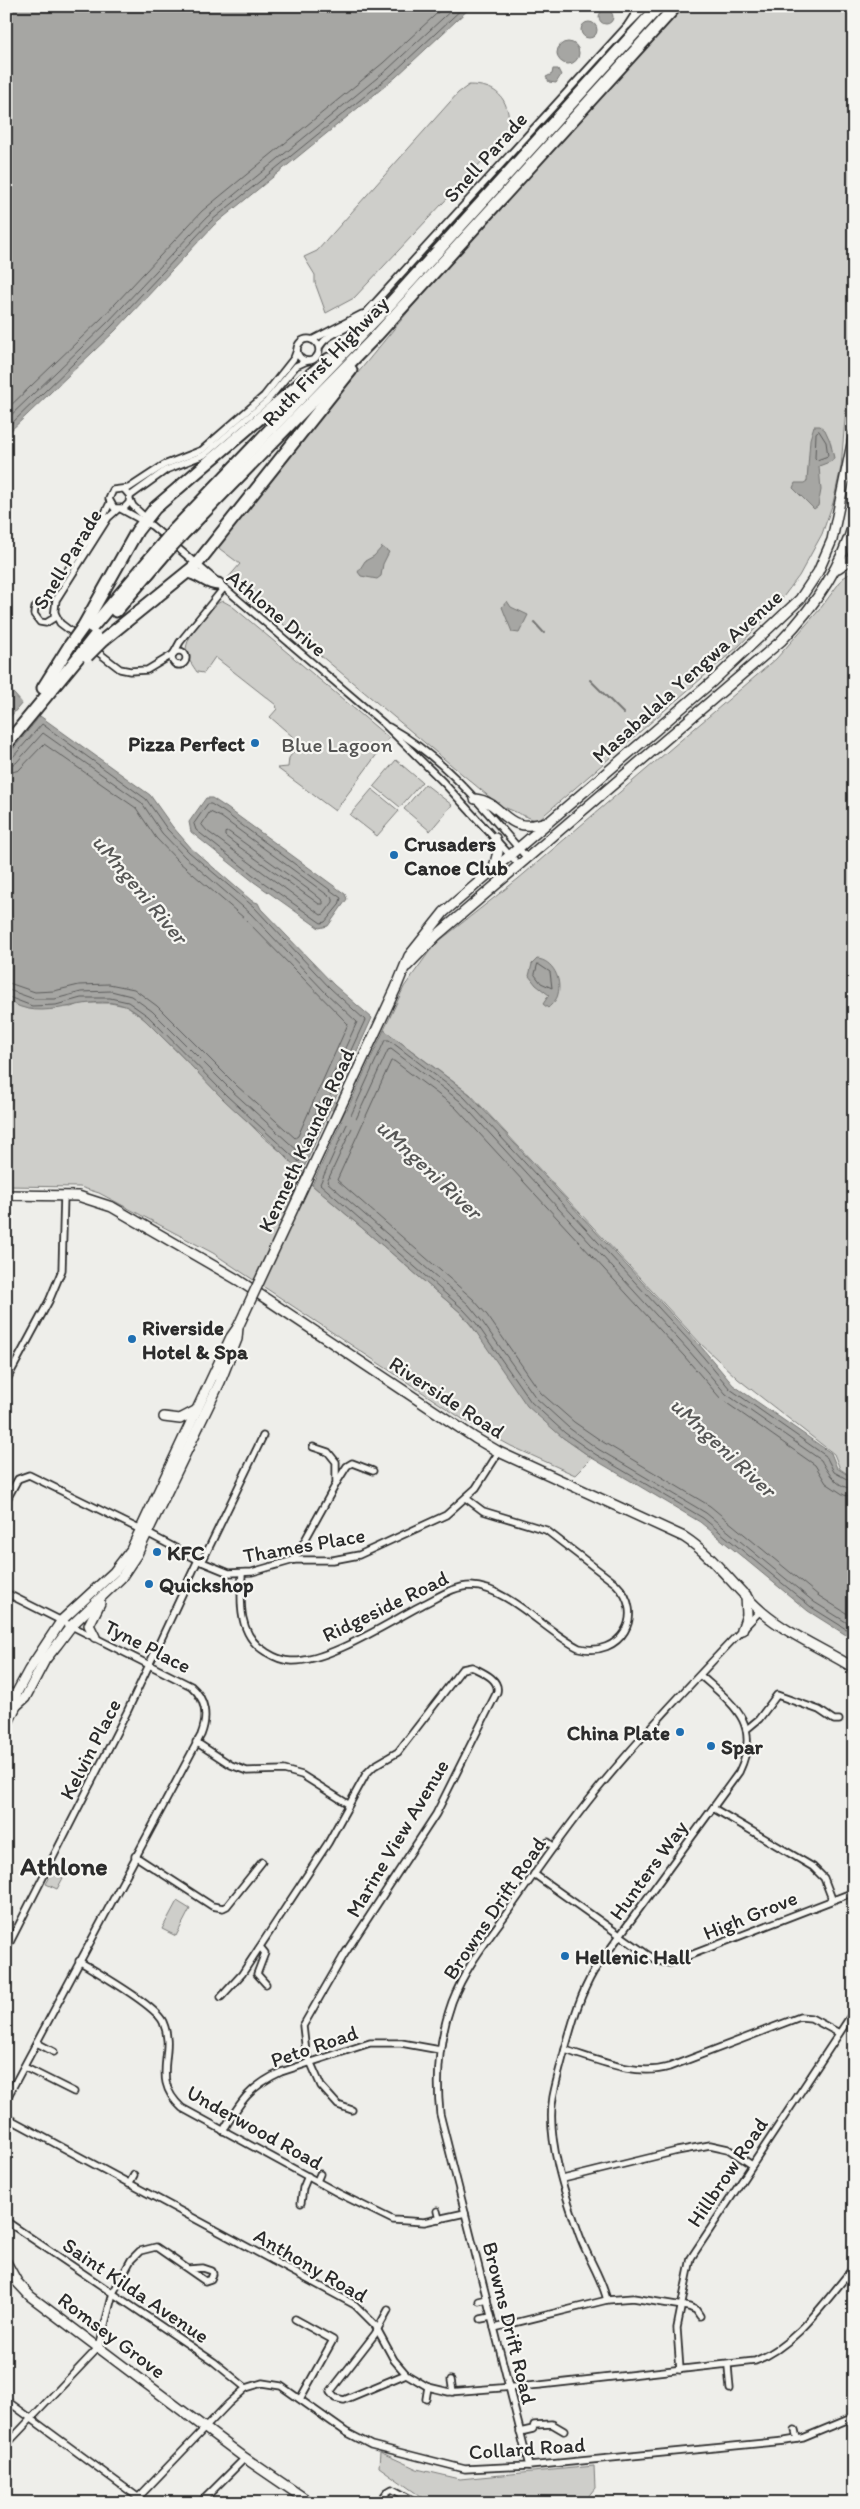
<svg xmlns="http://www.w3.org/2000/svg" width="860" height="2509" viewBox="0 0 860 2509" font-family="Itim,sans-serif">
<rect width="100%" height="100%" fill="#eeeeea"/>
<filter id="ink" filterUnits="userSpaceOnUse"><feTurbulence type="fractalNoise" baseFrequency=".02" numOctaves="2"/><feDisplacementMap in="SourceGraphic" scale="10" xChannelSelector="R" yChannelSelector="G"/><feConvolveMatrix kernelMatrix="1 2 1 2 8 2 1 2 1" color-interpolation-filters="sRGB"/></filter>
<g filter="url(#ink)">
<!-- green -->
<g fill="#cececa" stroke="#7c7c7a">
<path d="M685,6H854V289L849,371L841,467L833,503L822,534L799,576L774,609L739,646L537,821L499,805L228,578L240,564L216,546L416,302Z"/>
<path d="M469,85C493,85 506,94 509,119L516,125L354,298L326,313L315,283V275L304,257L317,251L458,93Z"/>
<path d="M854,571V1478L840,1469L834,1454L738,1379L701,1344L470,1094L384,1030L404,987L434,945L518,879L776,659L820,609L843,578Z"/>
<path d="M223,601L232,606L389,738L335,811L277,768L288,767L289,758L300,743L270,717L277,709L276,705L215,657L204,673L197,672C193,666 187,658 186,651C185,637 210,604 223,601Z"/>
<path d="M396,760L422,782L400,807L374,786Z"/>
<path d="M425,784L452,805L430,831L404,809Z"/>
<path d="M372,789L399,811L377,836L350,815Z"/>
<path d="M6,999L11,1003L71,1007L81,1003H110L126,1006L144,1019L262,1136L287,1157L312,1185L460,1312L562,1437L592,1458L575,1475L511,1446L464,1420L213,1253L99,1193L80,1187L6,1186Z"/>
<path d="M52,1873L63,1878L57,1889L46,1884Z"/>
<path d="M177,1901L190,1909L176,1936L162,1929Z"/>
<path d="M380,2452L417,2469L460,2479L594,2466L595,2488L583,2503H430L379,2467Z"/>
</g>
<!-- water -->
<g fill="#a6a6a3" stroke="#757573">
<path d="M6,6H472L396,77L214,225L115,331L6,435Z"/>
<circle cx="606" cy="17" r="7"/>
<circle cx="589" cy="30" r="8"/>
<circle cx="568" cy="53" r="11"/>
<path d="M553,69H558L561,75L556,83L549,82L546,77L552,74Z"/>
<path d="M814,426H820L825,430L830,441L834,458L832,461L819,466L821,490L818,506L814,509L793,488L795,483H804L807,481L810,439Z"/>
<path d="M382,547L389,552L383,564L381,576L377,579L361,576L358,572L365,561L374,556Z"/>
<path d="M507,601L511,607L528,615L519,633L512,632L502,607Z"/>
<path d="M6,685L22,703L6,722Z"/>
<path d="M40,716L150,795L172,826L192,849L252,901L258,903L261,909L334,985L372,1018L301,1174C279,1146 250,1125 224,1100C202,1078 181,1054 157,1032C148,1023 137,1011 125,1006C85,991 43,1027 6,999V758Z"/>
<path d="M206,798H212L227,808L345,894L347,899L328,926L319,928L254,882L191,832L189,822Z"/>
<path d="M537,959C553,960 562,980 558,994C557,1000 552,1004 548,1008L543,1004L549,995L536,985L529,976L532,964Z"/>
<path d="M384,1030L468,1093L698,1343L733,1385L831,1453L837,1468L854,1479V1640L808,1611L700,1522L592,1458L562,1437L527,1406L472,1326L460,1312L312,1185Z"/>
</g>
<g fill="none" stroke-linecap="round" stroke-linejoin="round">
<!-- shore -->
<g stroke="#5c5c5b" stroke-width="1">
<path d="M6,410L102,318L202,211L383,63L445,6"/>
<path d="M6,420L107,323L207,217L388,69L456,6"/>
<path d="M6,429L111,327L211,221L392,74L465,6"/>
<path d="M819,431L826,442L828,456L817,460L815,458L816,433Z"/>
<path d="M6,760L12,758L42,724L146,799L167,829L189,852L254,907L330,988L365,1020L299,1162L227,1096L148,1016L128,1002L110,998H81L56,1005L32,1006L6,996"/>
<path d="M6,766L16,763L43,733L142,803L162,833L185,857L250,913L326,993L357,1022L298,1151L232,1091L152,1011L131,996L111,991L81,992L55,999H34L6,989"/>
<path d="M6,774L19,770L44,744L136,808L156,838L179,862L244,918L348,1024L298,1136L295,1138L237,1086L157,1006L134,989L109,984L79,985L54,991L35,992L6,982"/>
<path d="M208,804H211L224,812L341,898L339,905L325,922L321,923L257,878L196,830L194,824Z"/>
<path d="M210,812L221,817L333,899V902L324,914L321,915L207,831L202,825Z"/>
<path d="M229,832L312,892L323,901V904H319L238,846L225,836V833Z"/>
<path d="M538,964L550,972L552,988L541,983L535,975Z"/>
<path d="M854,1483L834,1472L826,1456L730,1389L694,1346L464,1097L389,1040H385L320,1184L463,1309L476,1323L531,1402L565,1433L595,1454L703,1518L811,1607L854,1634"/>
<path d="M854,1489C837,1488 828,1473 821,1460L726,1394L689,1351L460,1101L391,1049L388,1050L327,1182L468,1304L481,1320L536,1398L569,1428L598,1449L706,1513L814,1602L854,1627"/>
<path d="M854,1497L844,1495L826,1483L815,1465L721,1399L684,1356L455,1107L394,1061H391L337,1180L473,1299L487,1315L541,1393L574,1422L603,1442L710,1506L819,1596L854,1618"/>
</g>
<!-- stream -->
<g stroke="#757573" stroke-width="2">
<path d="M534,622L544,633"/>
<path d="M590,680L624,714"/>
</g>
<!-- river -->
<path stroke="#a6a6a3" stroke-width="10" d="M323,1096L353,1123"/>
<defs>
<g id="street">
<path d="M628,25L647,6"/>
<circle cx="308" cy="350" r="11"/>
<path d="M312,340L362,314"/>
<path d="M319,348C327,332 348,331 361,318L627,26L640,6"/>
<path d="M124,489L130,496L129,503L124,508H114L109,499L113,490L129,488L164,465L202,450L264,396L294,358L297,350"/>
<path d="M130,496L166,470L204,455L267,401L296,366L307,361"/>
<path d="M130,500L133,506L147,519"/>
<path d="M110,503L104,515L50,597L35,608L34,614L40,622L46,623L54,618L56,600L108,518L118,509"/>
<path d="M121,509L152,526L383,723L443,782L519,865"/>
<path d="M55,613L60,623L120,669L130,671L147,670L172,655"/>
<circle cx="179" cy="658" r="7"/>
<path d="M174,653L180,642L223,589"/>
<path d="M389,727C445,758 486,811 527,858"/>
<path d="M6,1381L49,1301L62,1270L64,1195"/>
<path d="M337,1482L347,1466L352,1463L373,1471"/>
<path d="M6,1501L18,1479L29,1475L141,1530"/>
<path d="M147,1533L202,1562L229,1573L252,1572L294,1560H333L359,1555L446,1515L476,1488L499,1452"/>
<path d="M294,1560L336,1484V1462L328,1452L313,1447"/>
<path d="M202,1562L263,1436"/>
<path d="M242,1574C240,1602 238,1636 266,1652C274,1657 282,1661 291,1661C328,1663 392,1620 426,1603C440,1596 455,1586 471,1586C508,1587 546,1632 579,1648C620,1658 647,1615 616,1584L546,1530L483,1511L467,1499"/>
<path d="M6,1593L191,1686C206,1699 208,1717 201,1735L6,2100"/>
<path d="M6,1690L18,1695"/>
<path d="M747,1729L759,1719L777,1695L819,1710L834,1720H839"/>
<path d="M196,1742L231,1765L247,1771L284,1770L302,1775L348,1804"/>
<path d="M713,1808L813,1867L824,1878L832,1899"/>
<path d="M548,1842L554,1847"/>
<path d="M135,1856L212,1906L223,1908L227,1906L262,1862"/>
<path d="M534,1874L645,1953L658,1961L670,1963L854,1892"/>
<path d="M260,1947L265,1953L257,1974L266,1984"/>
<path d="M6,1950L127,1712L198,1560"/>
<path d="M79,1961C98,1973 155,2005 163,2022C177,2054 149,2078 182,2108L338,2193L393,2220L424,2222L465,2213"/>
<path d="M221,1997L242,1974L328,1843L366,1774L374,1766L398,1752L462,1669L472,1667C482,1672 500,1679 497,1692L436,1814L344,1955L303,2026L306,2052L321,2086L338,2105L352,2110"/>
<path d="M37,2043L54,2052"/>
<path d="M565,2050C598,2060 635,2077 669,2067L800,2017L811,2018L839,2033"/>
<path d="M24,2067L74,2092"/>
<path d="M6,2117L355,2305L375,2325L394,2360L406,2374L428,2387L449,2392L540,2385L755,2361C797,2345 825,2301 854,2267"/>
<path d="M223,2131C240,2102 250,2086 281,2072L370,2043H401L440,2050"/>
<path d="M563,2179L677,2151L710,2145L728,2149L752,2165"/>
<path d="M317,2181L320,2174"/>
<path d="M129,2184L134,2175"/>
<path d="M301,2203L303,2188L308,2176"/>
<path d="M437,2211L439,2219"/>
<path d="M6,2221L214,2362L246,2388"/>
<path d="M272,2260L276,2253"/>
<path d="M607,2300C601,2276 587,2257 579,2234C565,2195 546,2138 553,2097C556,2081 561,2065 565,2049C573,2021 579,1997 594,1971L739,1772C762,1724 734,1705 701,1676"/>
<path d="M479,2301L487,2299"/>
<path d="M388,2310L375,2334L330,2392L335,2398L344,2400L406,2374"/>
<path d="M295,2319L333,2340L300,2399"/>
<path d="M481,2319L491,2317"/>
<path d="M494,2328L607,2300L633,2298L689,2307L696,2310L700,2316"/>
<path d="M728,2366L730,2389"/>
<path d="M680,2370L677,2328L691,2258L854,2011"/>
<path d="M451,2380L453,2392"/>
<path d="M426,2399L428,2387"/>
<path d="M6,2400L139,2498"/>
<path d="M795,2430L797,2439"/>
<path d="M520,2432L533,2429L534,2425L552,2424L564,2431"/>
<path d="M6,2445L99,2347L113,2293L131,2260L140,2251L156,2247L205,2281L211,2279L213,2274L212,2271L203,2268L189,2269"/>
<path d="M529,2466L440,2114C436,2076 439,2038 452,2002C466,1965 492,1934 514,1903C541,1864 568,1826 597,1790C648,1728 705,1669 760,1611"/>
<path d="M133,2503L228,2404L246,2388L262,2383L281,2386L346,2432L371,2445L465,2469L529,2466L785,2441L803,2438L854,2417"/>
<path d="M200,2503L245,2458"/>
<path d="M379,2503L387,2492L392,2489L418,2503"/>
</g>
<g id="secondary">
<path d="M838,568L854,557"/>
<path d="M475,799C505,802 504,836 546,822"/>
<path d="M494,867L498,852L495,838"/>
<path d="M407,966L436,936L781,641C814,607 841,568 854,522"/>
<path d="M396,988L409,956L444,912L713,681L800,599L818,572L832,540L854,434"/>
<path d="M6,1195L78,1196L112,1207L238,1280L475,1438L499,1452L684,1537C715,1557 734,1588 762,1612C789,1635 824,1649 854,1668"/>
<path d="M164,1417L180,1419L197,1410"/>
<path d="M742,1630L747,1615L746,1595"/>
<path d="M95,1637L89,1625L100,1603"/>
<path d="M16,1706V1694L29,1670L62,1620L114,1572L131,1550L231,1337L238,1327L245,1312"/>
<path d="M6,1727L16,1706L25,1698L45,1660L57,1645L72,1625L121,1578L137,1554L220,1382L237,1339L238,1327"/>
<path d="M6,2262L17,2282L30,2296L245,2458L311,2503"/>
</g>
<g id="highway">
<path d="M174,530L388,306L659,6"/>
<path d="M182,535L377,335L676,6"/>
<path d="M188,572C200,574 207,584 218,584"/>
<path d="M116,611L170,548"/>
<path d="M83,627L137,531L155,508L329,359"/>
<path d="M89,631L164,542"/>
<path d="M102,641L196,565L351,370"/>
<path d="M43,688L70,645"/>
<path d="M6,745L80,655"/>
</g>
</defs>
<!-- street casing -->
<use href="#street" stroke="#2b2b2b" stroke-width="9"/>
<!-- secondary casing -->
<use href="#secondary" stroke="#2b2b2b" stroke-width="12"/>
<!-- highway casing -->
<use href="#highway" stroke="#2b2b2b" stroke-width="15"/>
<!-- street -->
<use href="#street" stroke="#f6f6f2" stroke-width="5.5"/>
<!-- secondary -->
<use href="#secondary" stroke="#f6f6f2" stroke-width="9"/>
<!-- highway -->
<use href="#highway" stroke="#f6f6f2" stroke-width="11"/>
<defs>
<path id="secondary-bridge" d="M245,1312L396,988"/>
<g id="highway-bridge">
<path d="M164,542L174,530"/>
<path d="M170,548L182,535"/>
<path d="M70,645L83,627"/>
<path d="M80,655L95,636"/>
<path d="M87,656L102,641"/>
</g>
</defs>
<!-- secondary-bridge casing -->
<use href="#secondary-bridge" stroke="#2b2b2b" stroke-width="12" stroke-linecap="butt"/>
<!-- highway-bridge casing -->
<use href="#highway-bridge" stroke="#2b2b2b" stroke-width="15" stroke-linecap="butt"/>
<!-- secondary-bridge -->
<use href="#secondary-bridge" stroke="#f6f6f2" stroke-width="9"/>
<!-- highway-bridge -->
<use href="#highway-bridge" stroke="#f6f6f2" stroke-width="11"/>
</g>
</g>
<!-- markers -->
<g fill="#1f6fb2" stroke="#f6f6f2" stroke-width="2">
<circle cx="255" cy="743" r="5"/>
<circle cx="394" cy="855" r="5"/>
<circle cx="132" cy="1339" r="5"/>
<circle cx="157" cy="1552" r="5"/>
<circle cx="149" cy="1584" r="5"/>
<circle cx="680" cy="1732" r="5"/>
<circle cx="711" cy="1746" r="5"/>
<circle cx="565" cy="1956" r="5"/>
</g>
<g text-anchor="middle" dominant-baseline="central" stroke-width="4.5" stroke-linejoin="round" paint-order="stroke">
<!-- street labels -->
<g font-size="21" fill="#2b2b2b" stroke="#f6f6f2">
<text transform="translate(485 157) rotate(-48)">Snell Parade</text>
<text transform="translate(325 361) rotate(-46)">Ruth First Highway</text>
<text transform="translate(67 559) rotate(-59)">Snell Parade</text>
<text transform="translate(277 613) rotate(40)">Athlone Drive</text>
<text transform="translate(687 676) rotate(-42)">Masabalala Yengwa Avenue</text>
<text transform="translate(306 1140) rotate(-65)">Kenneth Kaunda Road</text>
<text transform="translate(447 1397) rotate(33)">Riverside Road</text>
<text transform="translate(304 1545) rotate(-10)">Thames Place</text>
<text transform="translate(385 1606) rotate(-26)">Ridgeside Road</text>
<text transform="translate(148 1646) rotate(27)">Tyne Place</text>
<text transform="translate(90 1749) rotate(-63)">Kelvin Place</text>
<text transform="translate(397 1838) rotate(-59)">Marine View Avenue</text>
<text transform="translate(648 1870) rotate(-54)">Hunters Way</text>
<text transform="translate(494 1908) rotate(-56)">Browns Drift Road</text>
<text transform="translate(750 1915) rotate(-22)">High Grove</text>
<text transform="translate(314 2046) rotate(-19)">Peto Road</text>
<text transform="translate(255 2127) rotate(29)">Underwood Road</text>
<text transform="translate(727 2172) rotate(-56)">Hillbrow Road</text>
<text transform="translate(311 2265) rotate(30)">Anthony Road</text>
<text transform="translate(136 2290) rotate(34)">Saint Kilda Avenue</text>
<text transform="translate(510 2323) rotate(76)">Browns Drift Road</text>
<text transform="translate(112 2335) rotate(37)">Romsey Grove</text>
<text transform="translate(527 2448) rotate(-4)">Collard Road</text>
</g>
<!-- poi labels -->
<g font-size="21" font-weight="bold" fill="#2b2b2b" stroke="#f6f6f2" text-anchor="start">
<text x="245" y="743" text-anchor="end">Pizza Perfect</text>
<text x="404" y="843">Crusaders<tspan x="404" dy="24">Canoe Club</tspan></text>
<text x="142" y="1327">Riverside<tspan x="142" dy="24">Hotel &amp; Spa</tspan></text>
<text x="167" y="1552">KFC</text>
<text x="159" y="1584">Quickshop</text>
<text x="670" y="1732" text-anchor="end">China Plate</text>
<text x="721" y="1746">Spar</text>
<text x="575" y="1956">Hellenic Hall</text>
</g>
<!-- park labels -->
<g font-size="21" fill="#545453" stroke="#f6f6f2">
<text x="337" y="744">Blue Lagoon</text>
</g>
<!-- water labels -->
<g font-size="22" font-style="italic" fill="#565655" stroke="#f6f6f2">
<text transform="translate(140 889) rotate(50)">uMngeni River</text>
<text transform="translate(429 1169) rotate(43)">uMngeni River</text>
<text transform="translate(723 1447) rotate(43)">uMngeni River</text>
</g>
<!-- district labels -->
<g font-size="26" font-weight="bold" fill="#2b2b2b" stroke="#f6f6f2">
<text x="64" y="1866">Athlone</text>
</g>
</g>
<!-- margin -->
<rect width="860" height="2509" fill="none" stroke="#f6f6f2" stroke-width="25"/>
<rect x="12" y="12" width="835" height="2484" fill="none" stroke="#2b2b2b" stroke-width="2" filter="url(#ink)"/>
</svg>
